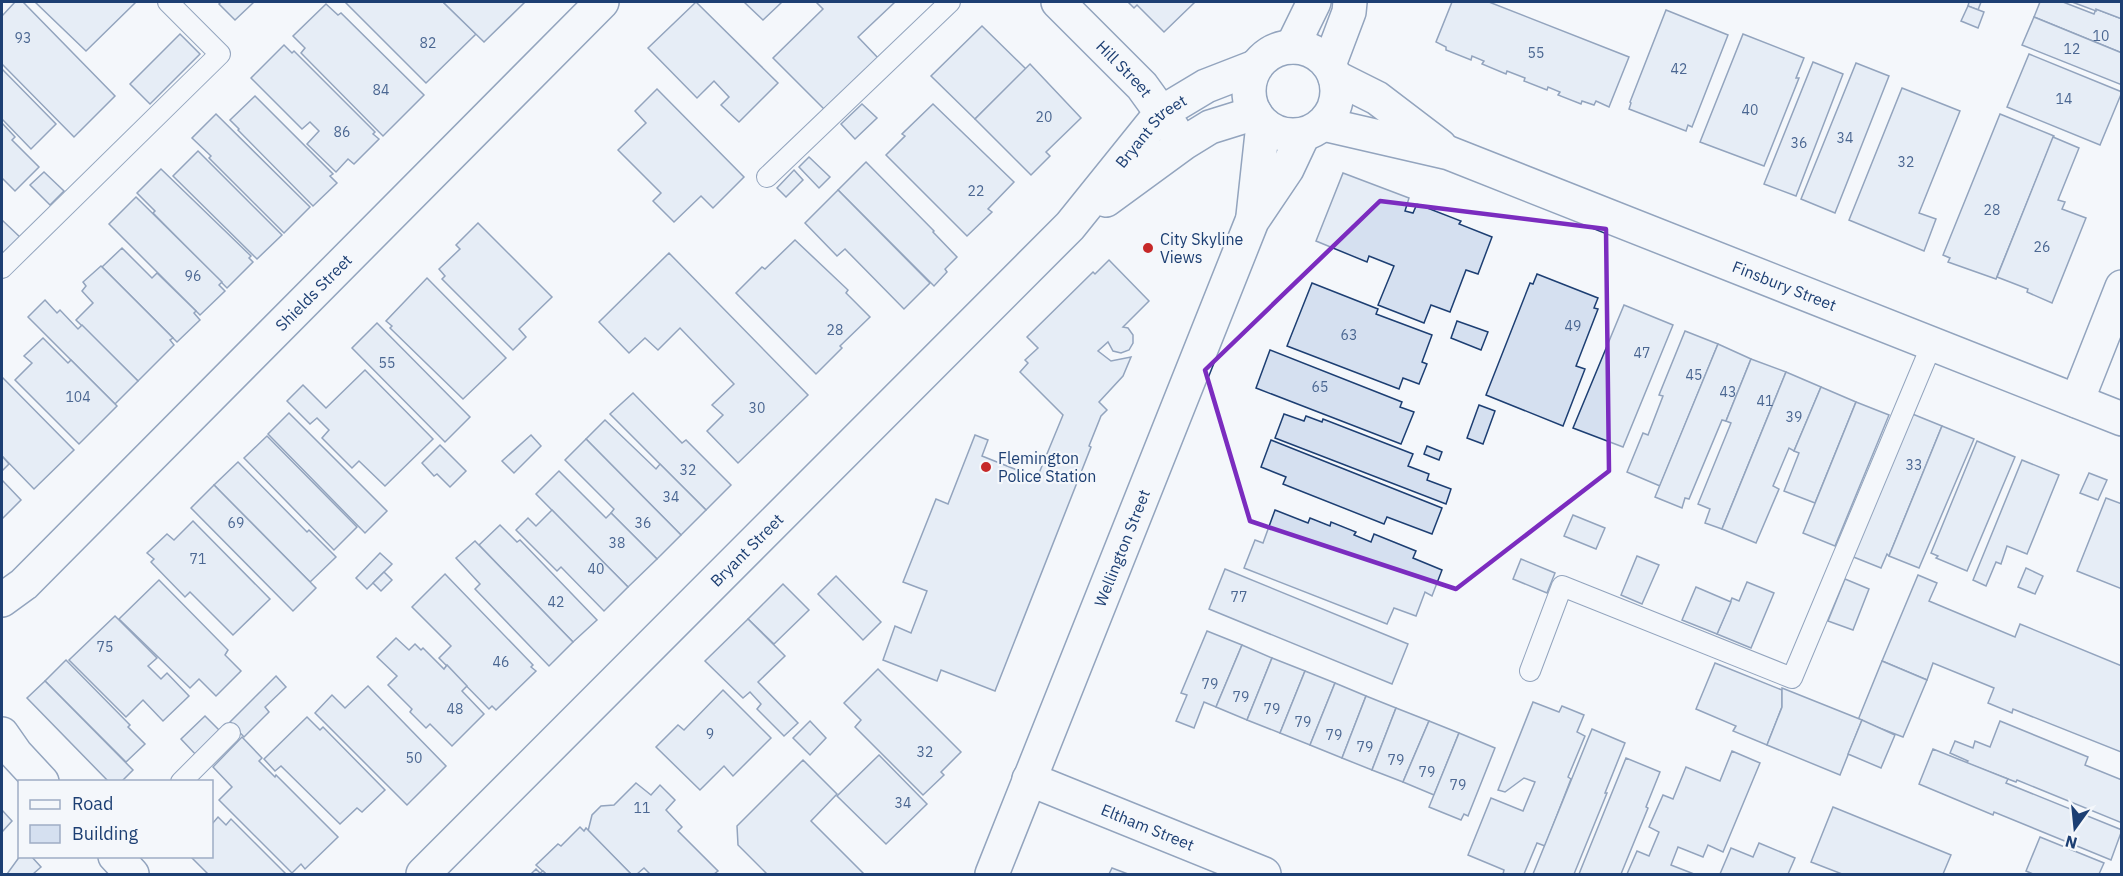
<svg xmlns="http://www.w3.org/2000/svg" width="2123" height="876" viewBox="0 0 2123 876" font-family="'IBM Plex Sans',sans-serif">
<rect width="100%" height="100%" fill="#f4f7fb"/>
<!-- building -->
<g fill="#d5e0f0" stroke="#1d3f73" stroke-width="1.5">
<path d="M15,2H23L115,96L74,137L2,64V16Z"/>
<path d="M35,2H136L86,51Z"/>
<path d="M221,2H254L235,20L219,4Z"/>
<path d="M345,2H443L476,34L426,83Z"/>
<path d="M443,2H525L484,42Z"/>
<path d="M696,2L778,83L739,122L721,105L729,97L714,81L697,98L648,48Z"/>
<path d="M744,2H782L763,20Z"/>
<path d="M816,2H895L858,37L879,59L826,111L773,58L823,9Z"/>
<path d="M1128,2H1195L1164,32L1137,5L1134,8Z"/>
<path d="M1450,2H1489L1629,57L1609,107L1596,101L1594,105L1582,101L1581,104L1558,95L1560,92L1548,87L1547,90L1524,81L1525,78L1507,71L1506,74L1482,64L1484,61L1472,56L1471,60L1446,50V47L1436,42L1452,2Z"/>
<path d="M1969,2H1981L1978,10L1968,6Z"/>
<path d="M2040,2H2063L2094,14L2096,9L2122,19V53L2034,17Z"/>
<path d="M2072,2H2122V19L2096,9V11Z"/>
<path d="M326,4L338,15L341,13L424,95L383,136L301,53L305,48L293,36Z"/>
<path d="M1968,6L1984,12L1978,28L1961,21Z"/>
<path d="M1666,10L1728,35L1692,127L1688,125L1686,131L1629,109L1631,103L1630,102Z"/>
<path d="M2034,17L2122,53V85L2022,45Z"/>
<path d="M982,26L1026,69L975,119L931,76Z"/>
<path d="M180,34L200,54L150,104L130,84Z"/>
<path d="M1743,34L1804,58L1796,78H1799L1764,166L1700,142Z"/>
<path d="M284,45L292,53L294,51L375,132L373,134L379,139L354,164L348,159L336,172L307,144L319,131L310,122L302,129L251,78Z"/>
<path d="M2029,54L2122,92L2100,145L2007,107Z"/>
<path d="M1813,62L1843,74L1796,196L1764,184Z"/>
<path d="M1856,63L1889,76L1835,213L1801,199Z"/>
<path d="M1030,64L1081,118L1046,152L1050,156L1031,175L975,119Z"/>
<path d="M2,69L56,124L31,149L2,119Z"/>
<path d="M1902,88L1960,111L1919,213L1936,219L1924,251L1849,220Z"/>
<path d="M657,89L744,177L713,208L701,196L674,222L653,201L661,193L618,150L646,123L635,111Z"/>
<path d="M255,96L333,174L330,176L337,183L313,206L238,130L239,129L230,120Z"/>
<path d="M862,104L877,118L855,139L841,124Z"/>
<path d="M933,104L1014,182L988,209L992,212L967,236L886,155L905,136L902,134Z"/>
<path d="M216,114L310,207L284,233L209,158L211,156L192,138Z"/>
<path d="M2000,114L2054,136L1996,279L1948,262L1950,258L1943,255Z"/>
<path d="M2,123L15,137L12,140L39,167L15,191L2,178Z"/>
<path d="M2053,137L2079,148L2058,200L2065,202L2062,209L2086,218L2052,303L2027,292L2028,289L1997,277Z"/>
<path d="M198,151L282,235L257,259L173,176Z"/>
<path d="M809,157L830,177L819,188L799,167Z"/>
<path d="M866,162L934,231L933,232L957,257L945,269L947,272L934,286L838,190Z"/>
<path d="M161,169L251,256L249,258L253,262L227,288L153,213L155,211L137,193Z"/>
<path d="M794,170L803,180L786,197L777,188Z"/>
<path d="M44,172L64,191L50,205L30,185Z"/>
<path d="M1343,173L1409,198L1405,211L1413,213L1417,204L1461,221L1459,224L1492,237L1478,274L1466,270L1450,312L1431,305L1424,323L1378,305L1394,266L1369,256L1367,262L1316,241Z"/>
<path d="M838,190L930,283L904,309L845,249L837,256L805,223Z"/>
<path d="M136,197L222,282L219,285L225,291L200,315L109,224Z"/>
<path d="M2,220L22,239L2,259Z"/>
<path d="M478,223L552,297L519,329L526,337L513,350L442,279L445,276L439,269L460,249L456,245Z"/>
<path d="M795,240L848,290L846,293L870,317L840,346L842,348L816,374L736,293L762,267L765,269Z"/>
<path d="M122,248L152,278L157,273L196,311L194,313L200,320L177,342L102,267Z"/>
<path d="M669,253L808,395L738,463L707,431L723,415L712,405L734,384L680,328L658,350L645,338L629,353L599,322Z"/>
<path d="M1109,260L1149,301L1123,327L1128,328L1133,335V343L1129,350L1121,353L1113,351L1108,342L1098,351L1111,361L1131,357L1123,376L1099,402L1107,410L1101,416L1089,446L1091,447L995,691L941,670L937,681L883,660L895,626L911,633L927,591L903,582L936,499L948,504L975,435L988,440L982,456L1037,478L1063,415L1020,372L1028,363L1025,360L1038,348L1027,337L1093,272L1095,274Z"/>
<path d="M101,266L173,338L170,340L174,345L138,381L76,320L93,303L82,291L86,286L83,282Z"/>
<path d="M1537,274L1598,298L1594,308L1598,309L1576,366L1585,369L1563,426L1486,395L1530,283L1533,284Z"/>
<path d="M427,278L506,358L463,399L390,328L392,326L386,321Z"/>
<path d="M1312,283L1378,309L1376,314L1432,335L1422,362L1427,364L1419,384L1403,378L1399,389L1287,346Z"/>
<path d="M45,300L57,313L60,310L78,329L82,325L138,381L115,404L28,317Z"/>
<path d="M1624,305L1673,325L1623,447L1573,428Z"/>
<path d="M1457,321L1488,332L1481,350L1451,338Z"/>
<path d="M377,323L470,417L445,442L352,348Z"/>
<path d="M1685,331L1718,344L1660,486L1627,472L1643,433L1648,435L1663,396L1659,395Z"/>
<path d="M43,338L68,363L71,360L117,406L79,444L15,380L32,363L24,356Z"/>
<path d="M1718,344L1751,359L1726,421L1722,420L1689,499L1685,498L1682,508L1655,497Z"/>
<path d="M1270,350L1402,402L1400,407L1414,412L1401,444L1256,388Z"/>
<path d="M1751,359L1786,372L1722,529L1705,523L1710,509L1698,504L1731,423L1726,421Z"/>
<path d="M365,370L433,439L385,486L359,461L352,468L322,438L329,430L317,418L310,424L287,401L303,385L326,408Z"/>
<path d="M1786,372L1821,387L1794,451L1789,448L1773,486L1779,489L1756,543L1722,529Z"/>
<path d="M2,377L74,450L34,489L2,456Z"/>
<path d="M1821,387L1856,402L1815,503L1784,491L1799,453L1794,451Z"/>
<path d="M633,393L682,443L686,440L731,485L706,510L610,414Z"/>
<path d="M1856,402L1889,415L1835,546L1803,533Z"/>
<path d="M1479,405L1495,411L1483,444L1467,438Z"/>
<path d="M289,413L387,511L365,533L268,434Z"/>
<path d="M1910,413L1942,426L1889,556L1887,554L1881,568L1851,556Z"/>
<path d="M1284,414L1304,421L1306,416L1322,422L1323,419L1413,454L1408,466L1429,474L1427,480L1451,489L1446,504L1275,438Z"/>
<path d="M605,420L656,469L660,464L706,510L681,535L586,439Z"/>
<path d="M1942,426L1974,439L1919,568L1889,556Z"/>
<path d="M531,435L541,446L514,473L502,461Z"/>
<path d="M267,436L357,527L334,550L244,458Z"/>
<path d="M586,439L681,535L657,559L611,513L614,509L565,460Z"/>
<path d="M1271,440L1442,508L1432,534L1387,517L1384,524L1283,484L1286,477L1261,467Z"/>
<path d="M1977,441L2015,457L1967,571L1936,558L1938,556L1931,553Z"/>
<path d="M440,445L466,471L450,487L437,474L434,476L422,463Z"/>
<path d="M1427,446L1442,452L1439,460L1424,454Z"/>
<path d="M2,456L9,464L2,471Z"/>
<path d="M2022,460L2059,475L2027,554L2007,546L2001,564L1996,562L1986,586L1973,580Z"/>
<path d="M238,462L307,532L309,530L336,557L310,582L214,485Z"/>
<path d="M559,471L606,518L611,513L657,559L628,587L536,494Z"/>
<path d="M2089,473L2107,480L2098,500L2080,493Z"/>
<path d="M2,480L21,500L2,519Z"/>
<path d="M214,485L316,588L293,611L191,508Z"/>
<path d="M2106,498L2122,504V589L2077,571Z"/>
<path d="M552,510L628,587L604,611L561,567L557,571L516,530L528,518L536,526Z"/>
<path d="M1275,510L1308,523L1310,518L1330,526L1331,522L1356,532L1354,535L1371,542L1374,534L1416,551L1413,558L1442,570L1432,596L1425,592L1416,616L1394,608L1387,624L1244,568L1255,540L1263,543Z"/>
<path d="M1573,515L1605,528L1596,549L1564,536Z"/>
<path d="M193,521L270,599L233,635L190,592L185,597L151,562L154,559L147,553L167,534L174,540Z"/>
<path d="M500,525L517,542L520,540L597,620L573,642L479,545Z"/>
<path d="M475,541L573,642L549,666L475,589L480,584L456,558Z"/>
<path d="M380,553L392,564L367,589L356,578Z"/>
<path d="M1637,556L1659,565L1642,604L1621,595Z"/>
<path d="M1521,559L1555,573L1547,593L1513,579Z"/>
<path d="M2026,568L2043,576L2035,594L2018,587Z"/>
<path d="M1225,569L1408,644L1392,684L1209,609Z"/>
<path d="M384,572L392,580L381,591L373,583Z"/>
<path d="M445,574L533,665L531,667L536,671L496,710L492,706L489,709L439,658L451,646L412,607Z"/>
<path d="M1918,575L1937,583L1929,601L2015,637L2020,624L2122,666L2121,752L2013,709L2012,713L1988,703L1994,688L1933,663L1927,680L1882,661Z"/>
<path d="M836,576L881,622L863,640L818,594Z"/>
<path d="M1845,579L1869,589L1853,630L1828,621Z"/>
<path d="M159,580L228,650L225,655L241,671L216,696L199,679L190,688L119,619Z"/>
<path d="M1747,582L1774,593L1751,648L1717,634L1732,598L1739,601Z"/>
<path d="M783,584L809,610L774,644L748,619Z"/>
<path d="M1696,587L1731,602L1717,634L1682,620Z"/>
<path d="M115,616L157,658L148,666L161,679L167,673L189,696L163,721L143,700L126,717L69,660Z"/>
<path d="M748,619L785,656L758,682L798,723L784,736L757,709L761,704L750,692L743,698L705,661Z"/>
<path d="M1207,631L1242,645L1216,707L1204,702L1194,728L1176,721L1187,695L1181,693Z"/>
<path d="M396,638L409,650L415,644L421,650L423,648L444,669L447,665L467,686L462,691L484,714L452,746L430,724L426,728L410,712L412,709L388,685L397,676L377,657Z"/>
<path d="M1242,645L1272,658L1247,720L1216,707Z"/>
<path d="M1272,658L1305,671L1280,733L1247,720Z"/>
<path d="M66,660L130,725L128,727L145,744L126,762L45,681Z"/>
<path d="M1882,661L1927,680L1903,737L1858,720Z"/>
<path d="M1715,663L1782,690V707L1767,745L1733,731L1736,726L1696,709Z"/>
<path d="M878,669L961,752L941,772L944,775L923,795L855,727L861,720L844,703Z"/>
<path d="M1305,671L1335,683L1310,745L1280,733Z"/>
<path d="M276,676L286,687L265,707L269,712L244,737L230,722Z"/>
<path d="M45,681L133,770L121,782H109L27,698Z"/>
<path d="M1335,683L1366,696L1342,758L1310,745Z"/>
<path d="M368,686L446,766L407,805L315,713L332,695L345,708Z"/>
<path d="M1782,688L1862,720L1840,775L1767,745L1782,707Z"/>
<path d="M723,690L771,738L733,776L724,766L700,790L656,747L678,725L684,730Z"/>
<path d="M1366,696L1396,708L1372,770L1342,758Z"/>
<path d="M1533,702L1559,712L1562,706L1584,715L1577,732L1585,736L1568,777L1571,779L1545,846L1537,843L1524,874H1503L1504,870L1468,855L1491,798L1523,811L1535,782L1524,778L1505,792L1498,790Z"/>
<path d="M1396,708L1429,721L1403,782L1372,770Z"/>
<path d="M205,716L221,732L197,756L181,739Z"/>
<path d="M307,717L320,730L323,727L385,790L362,812L357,808L340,824L281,766L275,771L264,759Z"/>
<path d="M1862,720L1895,735L1881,768L1848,754Z"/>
<path d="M810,721L826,738L810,755L793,738Z"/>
<path d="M1429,721L1459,733L1434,795L1403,782Z"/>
<path d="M2000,721L2088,757L2085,765L2122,780V823L2017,780L2016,782L2008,779L1966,763L1968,761L1950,753L1955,741L1973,748L1975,741L1990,747Z"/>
<path d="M1592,729L1625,743L1605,793H1607L1574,874H1533Z"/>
<path d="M1459,733L1495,748L1468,816L1464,814L1461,820L1429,807Z"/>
<path d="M242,737L262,758L259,761L275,777L276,775L338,837L305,869L301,864L292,873L219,800L232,787L213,767Z"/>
<path d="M1933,749L2008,779L2006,783L2122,830L2111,860L1994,812L1993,815L1919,784Z"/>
<path d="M1732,751L1760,763L1723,852L1708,845L1703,857L1678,847L1671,865L1694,874H1627L1637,851L1649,856L1659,832L1649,827L1663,795L1673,799L1686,767L1720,781Z"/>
<path d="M879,755L927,804L886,844L837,796Z"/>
<path d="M1626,758L1660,772L1646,807L1648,808L1621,874H1579Z"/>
<path d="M803,760L837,794L811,821L864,874H767L738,845L737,826Z"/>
<path d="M636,783L651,795L660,785L675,800L666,810L682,827L678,831L718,871L714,874H650L644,868L637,874H631L588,831L592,815L601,806L614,805Z"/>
<path d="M1833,807L1951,855L1943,874H1842L1811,862Z"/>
<path d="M2,810L12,821L2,832Z"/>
<path d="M218,817L226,825L231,819L286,874H208L190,856H212V824Z"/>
<path d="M580,827L584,831L586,828L631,874H546L536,865L558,844L561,846Z"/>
<path d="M2040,837L2104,863L2099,874H2033L2026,871Z"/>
<path d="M1759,843L1795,858L1788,874H1720L1731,848L1753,857Z"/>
<path d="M20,856H31L41,867L33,874H7Z"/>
<path d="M1112,868L1128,874H1109Z"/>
<path d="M536,869L540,873L543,871L546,874H531Z"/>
</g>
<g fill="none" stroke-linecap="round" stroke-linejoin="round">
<defs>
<g id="lane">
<path d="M767,177L950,2"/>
<path d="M2,268L220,54L168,2"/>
<path d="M1530,671L1562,586L1792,678L1932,344"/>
<path d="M181,782L230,733"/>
</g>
<g id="street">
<path id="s1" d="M1058,2L1142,86L1173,129"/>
<path d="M1335,77L1377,98L1440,146"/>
<path id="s2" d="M1323,124L1449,153L2122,419"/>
<path d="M1106,200L1184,143L1210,127L1255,113"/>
<path d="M2077,401L2122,287"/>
<path id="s3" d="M2,600L24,584L602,2"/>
<path d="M2,734L16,754L42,782"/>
<path id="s4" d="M1029,779L1264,874"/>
<path d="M115,856L132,874"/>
<path id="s5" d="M423,874L1070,226L1161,113L1206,86L1255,67"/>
</g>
<g id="secondary">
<circle cx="1293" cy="91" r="44"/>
<path d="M1292,47L1314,2"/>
<path d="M1329,65L1349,12L1350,2"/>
<path d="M1253,216L1263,124"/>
<path id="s6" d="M992,874L1252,221L1287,169L1303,135"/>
</g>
</defs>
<!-- lane casing -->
<use href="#lane" stroke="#1d3f73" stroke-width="22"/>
<!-- street casing -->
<use href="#street" stroke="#1d3f73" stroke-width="36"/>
<!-- secondary casing -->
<use href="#secondary" stroke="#1d3f73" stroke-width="36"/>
<!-- lane -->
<use href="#lane" stroke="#f4f7fb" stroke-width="20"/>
<!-- street -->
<use href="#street" stroke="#f4f7fb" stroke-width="33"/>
<!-- secondary -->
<use href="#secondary" stroke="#f4f7fb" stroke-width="33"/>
</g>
<!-- marked area -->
<path d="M0 0H2123V876H0ZM1380,201L1606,229L1609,471L1456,589L1250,521L1205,370Z" fill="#f4f7fb" fill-opacity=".55" fill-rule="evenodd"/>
<path fill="none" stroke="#7b2cbf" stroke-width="4.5" stroke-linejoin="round" d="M1380,201L1606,229L1609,471L1456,589L1250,521L1205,370Z"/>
<!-- markers -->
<g fill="#c62828" stroke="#f4f7fb" stroke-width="2">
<circle cx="1148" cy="248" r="6"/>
<circle cx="986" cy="467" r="6"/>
</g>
<g text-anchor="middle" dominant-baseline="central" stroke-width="4.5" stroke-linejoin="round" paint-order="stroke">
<!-- number labels -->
<g font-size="14" fill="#4b6792">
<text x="2101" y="36">10</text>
<text x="23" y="38">93</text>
<text x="428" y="43">82</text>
<text x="2072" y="49">12</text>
<text x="1536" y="53">55</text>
<text x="1679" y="69">42</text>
<text x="381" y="90">84</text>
<text x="2064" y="99">14</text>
<text x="1750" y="110">40</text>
<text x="1044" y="117">20</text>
<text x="342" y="132">86</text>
<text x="1845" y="138">34</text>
<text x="1799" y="143">36</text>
<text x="1906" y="162">32</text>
<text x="976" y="191">22</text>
<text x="1992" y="210">28</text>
<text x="2042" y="247">26</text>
<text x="193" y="276">96</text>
<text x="1573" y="326">49</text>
<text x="835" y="330">28</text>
<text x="1349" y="335">63</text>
<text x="1642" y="353">47</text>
<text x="387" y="363">55</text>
<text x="1694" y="375">45</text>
<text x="1320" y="387">65</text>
<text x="1728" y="392">43</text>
<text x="78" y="397">104</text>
<text x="1765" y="401">41</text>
<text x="757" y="408">30</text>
<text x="1794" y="417">39</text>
<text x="1914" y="465">33</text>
<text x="688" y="470">32</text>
<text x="671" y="497">34</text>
<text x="236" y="523">69</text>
<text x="643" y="523">36</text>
<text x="617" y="543">38</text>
<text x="198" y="559">71</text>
<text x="596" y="569">40</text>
<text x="1239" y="597">77</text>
<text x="556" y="602">42</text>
<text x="105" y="647">75</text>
<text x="501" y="662">46</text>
<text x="1210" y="684">79</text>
<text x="1241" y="697">79</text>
<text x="455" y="709">48</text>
<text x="1272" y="709">79</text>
<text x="1303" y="722">79</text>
<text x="710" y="734">9</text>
<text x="1334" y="735">79</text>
<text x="1365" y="747">79</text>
<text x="925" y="752">32</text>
<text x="414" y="758">50</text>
<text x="1396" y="760">79</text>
<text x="1427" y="772">79</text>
<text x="1458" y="785">79</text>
<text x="903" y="803">34</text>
<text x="642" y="808">11</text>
</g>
<!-- street labels -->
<g font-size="16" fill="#1d3f73" stroke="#f4f7fb">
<text stroke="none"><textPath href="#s1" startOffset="94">Hill Street</textPath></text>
<text stroke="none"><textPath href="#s5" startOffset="1041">Bryant Street</textPath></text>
<text stroke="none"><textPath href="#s2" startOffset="490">Finsbury Street</textPath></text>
<text stroke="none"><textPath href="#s3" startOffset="438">Shields Street</textPath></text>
<text stroke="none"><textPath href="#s6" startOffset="351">Wellington Street</textPath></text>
<text stroke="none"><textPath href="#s5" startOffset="458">Bryant Street</textPath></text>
<text stroke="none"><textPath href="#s4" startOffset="128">Eltham Street</textPath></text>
</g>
<!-- poi labels -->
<g font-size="16" fill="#1d3f73" stroke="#f4f7fb" text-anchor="start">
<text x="1160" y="239">City Skyline<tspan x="1160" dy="18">Views</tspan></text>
<text x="998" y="458">Flemington<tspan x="998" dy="18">Police Station</tspan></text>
</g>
</g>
<!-- border -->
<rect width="2123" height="876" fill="none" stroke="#1d3f73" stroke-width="6"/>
<!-- legend -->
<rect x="18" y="780" width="195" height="78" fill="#f4f7fb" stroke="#9eadc5" stroke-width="1.5"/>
<rect x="30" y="800" width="30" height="9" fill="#f4f7fb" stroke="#9eadc5" stroke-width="1.5"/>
<text x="72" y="810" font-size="18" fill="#1d3f73">Road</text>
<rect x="30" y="825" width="30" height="18" fill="#d5e0f0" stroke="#9eadc5" stroke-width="1.5"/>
<text x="72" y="840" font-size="18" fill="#1d3f73">Building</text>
<!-- north arrow -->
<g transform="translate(2075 828) rotate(195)" stroke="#f4f7fb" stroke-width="4.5" paint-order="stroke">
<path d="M0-4.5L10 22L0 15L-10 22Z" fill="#1d3f73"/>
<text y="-9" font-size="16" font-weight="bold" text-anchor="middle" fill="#1d3f73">N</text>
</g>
</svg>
